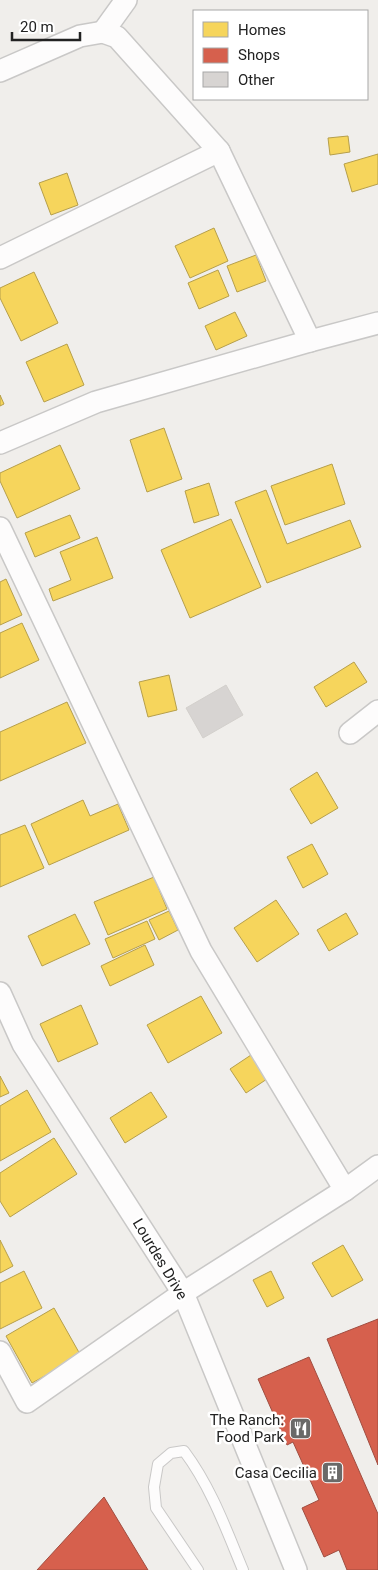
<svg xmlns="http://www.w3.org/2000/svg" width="378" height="1570" viewBox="0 0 378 1570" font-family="Roboto,sans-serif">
<rect width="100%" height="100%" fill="#f0eeeb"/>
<!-- homes -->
<g fill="#f6d55c" stroke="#b69f4b">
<path d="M348,136L350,152L330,155L328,138Z"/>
<path d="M378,154V184L352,192L344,164Z"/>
<path d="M67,173L78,205L51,215L39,183Z"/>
<path d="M214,228L228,261L190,278L175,246Z"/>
<path d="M256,255L266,281L237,292L227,266Z"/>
<path d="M218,270L229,296L199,309L188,283Z"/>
<path d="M34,272L58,323L21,341L0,298V288Z"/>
<path d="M235,312L247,336L216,350L205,326Z"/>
<path d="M67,344L84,385L44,402L26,362Z"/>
<path d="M0,395L4,404L0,406Z"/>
<path d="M164,428L182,479L147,492L130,440Z"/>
<path d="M60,445L80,489L17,518L0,481V473Z"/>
<path d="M332,464L345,504L285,525L271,486Z"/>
<path d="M209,483L219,515L194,523L185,491Z"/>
<path d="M266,490L287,544L350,520L361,547L267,583L235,502Z"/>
<path d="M70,515L80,538L35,557L25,533Z"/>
<path d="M231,519L261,587L190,618L161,550Z"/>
<path d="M97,537L113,578L53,601L49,589L71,580L60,552Z"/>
<path d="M6,579L22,615L0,625V582Z"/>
<path d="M22,623L39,660L0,678V633Z"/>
<path d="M354,662L367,682L326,707L314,687Z"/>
<path d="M169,675L177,710L148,717L139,682Z"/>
<path d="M67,702L86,743L0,781V732Z"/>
<path d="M317,772L338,808L311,824L290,789Z"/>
<path d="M83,800L90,816L118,804L129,830L49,865L31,824Z"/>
<path d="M25,825L44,868L0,887V835Z"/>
<path d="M312,844L328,874L303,888L287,857Z"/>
<path d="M154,877L167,909L108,935L94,902Z"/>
<path d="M276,900L299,934L257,962L234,928Z"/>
<path d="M169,911L178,930L159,940L149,920Z"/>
<path d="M346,913L358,934L329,951L317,930Z"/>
<path d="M75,914L90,944L42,966L28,936Z"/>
<path d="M147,921L155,939L113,958L105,939Z"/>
<path d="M145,945L154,965L110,986L101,966Z"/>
<path d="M201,996L222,1033L168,1063L147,1025Z"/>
<path d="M81,1005L98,1044L58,1062L40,1024Z"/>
<path d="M254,1053L270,1077L246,1093L230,1069Z"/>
<path d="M0,1076L9,1093L0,1097Z"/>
<path d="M27,1090L51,1132L0,1161V1106Z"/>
<path d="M151,1092L167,1117L125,1143L110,1118Z"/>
<path d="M54,1138L77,1174L10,1217L0,1201V1173Z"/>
<path d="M0,1240L13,1266L0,1273Z"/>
<path d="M343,1245L363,1280L332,1297L312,1263Z"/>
<path d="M24,1271L42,1308L0,1329V1283Z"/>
<path d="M271,1271L284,1298L267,1307L253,1280Z"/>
<path d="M54,1308L81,1356L32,1383L6,1336Z"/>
</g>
<!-- shops -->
<g fill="#d6604d" stroke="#a04d40">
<path d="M378,1319V1465L327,1339Z"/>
<path d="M309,1357L378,1514V1570H347L339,1550L324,1557L302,1508L319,1500L293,1442L287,1445L258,1379Z"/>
<path d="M104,1497L148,1570H37Z"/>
</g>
<!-- building -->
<path fill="#d7d4d2" stroke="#d3d0cc" d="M226,685L243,715L203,738L186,708Z"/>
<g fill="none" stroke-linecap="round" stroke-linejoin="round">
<defs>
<path id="lane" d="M198,1570L156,1508L154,1487L158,1464L171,1453L184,1451C211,1487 226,1529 243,1570"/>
<g id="street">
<path d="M103,32L117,37L219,151L310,341"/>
<path d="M103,32L126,0"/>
<path d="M0,71L80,36L103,32"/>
<path d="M0,258L219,151"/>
<path d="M0,443L96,402L310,341L378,323"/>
<path d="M0,528L201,951L345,1190"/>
<path d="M350,733L378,711"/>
<path d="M0,993L23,1044L183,1293L296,1570"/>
<path d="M0,1352L27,1402L183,1293L345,1190L378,1166"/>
</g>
</defs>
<!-- lane casing -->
<use href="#lane" stroke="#c9c8c7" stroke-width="12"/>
<!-- street casing -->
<use href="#street" stroke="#c9c8c7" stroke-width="24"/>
<!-- lane -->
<use href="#lane" stroke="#fdfcfc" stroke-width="10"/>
<!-- street -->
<use href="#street" stroke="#fdfcfc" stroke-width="21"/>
</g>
<!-- icons -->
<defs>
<symbol id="restaurant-square" viewBox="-11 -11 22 22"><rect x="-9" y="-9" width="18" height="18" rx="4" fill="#6a6968" stroke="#fff"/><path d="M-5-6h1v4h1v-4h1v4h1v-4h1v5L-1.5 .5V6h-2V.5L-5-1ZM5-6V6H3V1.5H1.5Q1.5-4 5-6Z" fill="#fff"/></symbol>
<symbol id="building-square" viewBox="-11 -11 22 22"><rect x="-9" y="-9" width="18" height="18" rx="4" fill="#6a6968" stroke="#fff"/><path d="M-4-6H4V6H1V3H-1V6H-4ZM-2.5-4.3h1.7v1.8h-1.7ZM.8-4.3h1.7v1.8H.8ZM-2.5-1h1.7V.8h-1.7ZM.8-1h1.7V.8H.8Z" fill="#fff"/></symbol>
</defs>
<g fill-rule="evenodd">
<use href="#restaurant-square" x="288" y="1416" width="25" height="25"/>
<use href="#building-square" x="320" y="1460" width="25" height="25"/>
</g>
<g text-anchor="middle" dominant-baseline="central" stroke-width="5" stroke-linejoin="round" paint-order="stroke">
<!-- street labels -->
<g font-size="15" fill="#222" stroke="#fff">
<text transform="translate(160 1259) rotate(59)">Lourdes Drive</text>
</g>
<!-- poi labels -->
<g font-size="15" fill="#222" stroke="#fff" text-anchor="end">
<text x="284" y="1420">The Ranch:<tspan x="284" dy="17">Food Park</tspan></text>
<text x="317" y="1473">Casa Cecilia</text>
</g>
</g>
<!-- legend -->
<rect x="193" y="10" width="175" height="90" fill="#ffffff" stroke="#a7a7a7"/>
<rect x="203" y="22" width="25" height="15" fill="#f6d55c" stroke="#a7a7a7"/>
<text x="238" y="35" font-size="15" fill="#222222">Homes</text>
<rect x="203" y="48" width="25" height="15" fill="#d6604d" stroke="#a7a7a7"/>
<text x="238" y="60" font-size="15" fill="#222222">Shops</text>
<rect x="203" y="72" width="25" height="15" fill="#d7d4d2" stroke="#a7a7a7"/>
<text x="238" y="85" font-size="15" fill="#222222">Other</text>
<!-- scale -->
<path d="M12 32v8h68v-8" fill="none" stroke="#222222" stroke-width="2.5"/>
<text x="20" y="32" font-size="15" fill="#222222" stroke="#ffffff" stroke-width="4" paint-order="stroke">20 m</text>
</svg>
